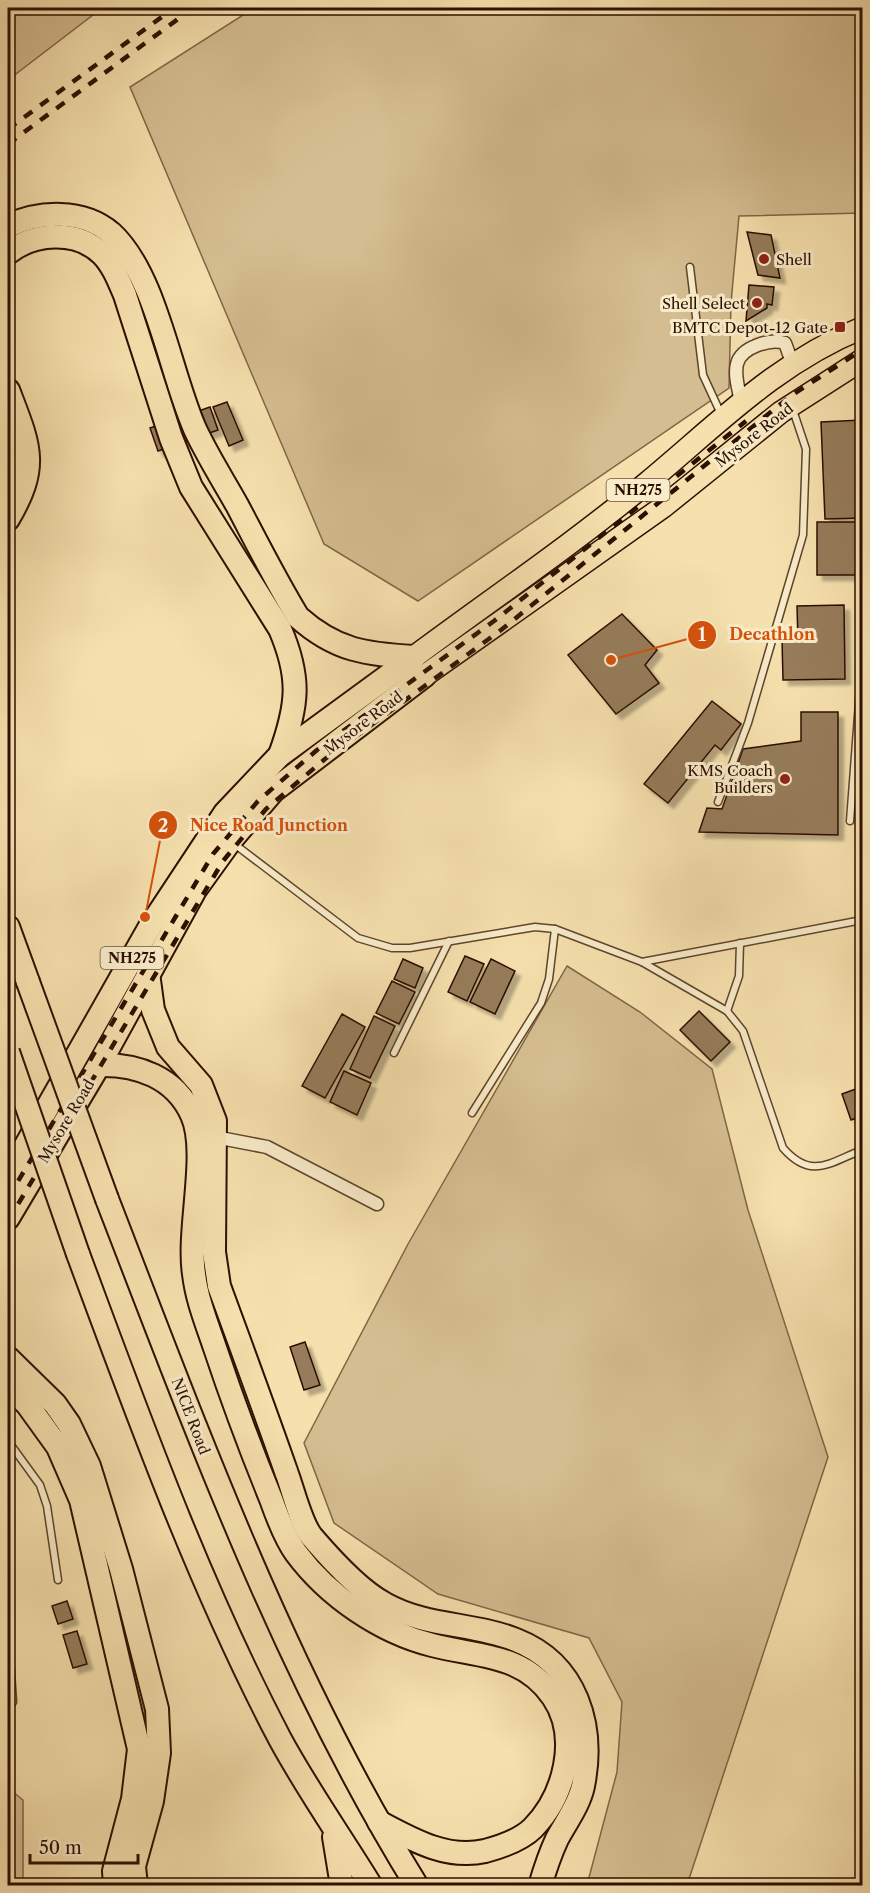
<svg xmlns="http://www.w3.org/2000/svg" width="870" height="1893" viewBox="0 0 870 1893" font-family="'Libre Caslon Text',serif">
<defs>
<filter id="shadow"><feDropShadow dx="5.5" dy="5.5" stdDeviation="1.5" flood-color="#0004"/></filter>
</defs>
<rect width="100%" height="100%" fill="#f6e1ae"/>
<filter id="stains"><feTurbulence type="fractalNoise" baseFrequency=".00333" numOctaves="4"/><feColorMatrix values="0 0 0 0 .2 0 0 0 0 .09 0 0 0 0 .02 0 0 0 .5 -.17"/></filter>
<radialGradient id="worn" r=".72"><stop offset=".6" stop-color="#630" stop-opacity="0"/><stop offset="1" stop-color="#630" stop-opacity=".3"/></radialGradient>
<!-- green -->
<g fill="#d4bd90" stroke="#806648" stroke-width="1.5">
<path d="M8,8H102L8,80Z"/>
<path d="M254,8H862V213L739,216L731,303L729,388L418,601L324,544L130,87Z"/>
<path d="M567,966L640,1012L712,1069L748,1210L828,1457L687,1885H587L617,1772L622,1702L589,1638L438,1594L334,1523L304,1443L408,1244Z"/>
<path d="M8,1788L23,1800V1885H8Z"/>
</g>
<!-- building -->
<g fill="#967c5a" stroke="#2d0f00" stroke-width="1.5" filter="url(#shadow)">
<path d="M747,232L771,235L780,278L758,275Z"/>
<path d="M749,285L774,287L772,305L767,304V308L746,321Z"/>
<path d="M227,402L243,440L229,446L213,407Z"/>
<path d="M210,407L218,430L158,451L150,428Z"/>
<path d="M862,420V518L825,519L821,422Z"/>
<rect x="817" y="522" width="45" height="53"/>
<path d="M844,605L845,679L783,680L782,640H798L797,606Z"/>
<path d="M622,614L657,650L645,665L659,683L616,714L568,655Z"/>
<path d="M862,691V768H860Z"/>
<path d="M712,701L741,724L721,750L715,745L668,803L644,784Z"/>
<path d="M801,712H838V835L699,832L707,808L722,809L743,749L801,741Z"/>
<path d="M861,773H862V816H859Z"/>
<path d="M465,956L484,964L467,1001L448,992Z"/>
<path d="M403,959L423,968L415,988L394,979Z"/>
<path d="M491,959L515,971L495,1014L470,1002Z"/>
<path d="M392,981L415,992L399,1024L376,1013Z"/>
<path d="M699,1011L730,1042L711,1061L680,1030Z"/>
<path d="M342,1014L365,1027L325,1098L302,1086Z"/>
<path d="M374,1016L395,1026L370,1078L350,1069Z"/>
<path d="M344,1071L371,1083L357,1115L330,1102Z"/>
<path d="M861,1087L862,1116L851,1120L842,1094Z"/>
<path d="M305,1342L320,1385L304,1390L290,1347Z"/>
<path d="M67,1601L73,1619L58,1624L52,1606Z"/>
<path d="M77,1631L87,1664L73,1668L63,1635Z"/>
</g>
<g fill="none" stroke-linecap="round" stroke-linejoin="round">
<defs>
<g id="service">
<path d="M690,267L703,375L721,414"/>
<path d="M718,802L748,723L803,535L806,449L793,410"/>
<path d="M850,821L862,663"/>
<path d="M233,843L358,938L392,948H410L535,927L555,929L642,962"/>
<path d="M862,920L642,962L727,1011L743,1031L783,1148C811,1180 829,1163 862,1150"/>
<path d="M727,1011L739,976L740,943"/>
<path d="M394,1053L449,941"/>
<path d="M472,1113L541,1003L549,979L555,929"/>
<path d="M8,1441L40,1485L47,1506L58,1580"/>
<path d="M8,1627L13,1702"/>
</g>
<g id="minor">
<path d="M741,402C739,391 734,375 737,364C741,347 771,338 785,343L793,365"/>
<path d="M215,1137L267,1147L377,1204"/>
</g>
<g id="trunk">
<path d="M414,657C492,599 573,544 648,482C718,424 776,363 862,328"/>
<path d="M424,676L663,507L781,412L862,360"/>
</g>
<g id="motorway">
<path d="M8,226C39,211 83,209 111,233C156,274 170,373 195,429C207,455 223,480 237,505C257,543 276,581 298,617C336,651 366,654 414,657"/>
<path d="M8,253C34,232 77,230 102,254C113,265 119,281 125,295L171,438L191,487L280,629C301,678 298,705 280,755"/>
<path d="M8,390C29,445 40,465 8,519"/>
<path d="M8,447V472"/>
<path d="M8,927L28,982"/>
<path d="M148,973L153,1010L168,1047L201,1085L215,1121L214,1252L219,1286C242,1349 265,1411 287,1474C293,1490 301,1524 312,1537C330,1558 360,1591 385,1604C426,1627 474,1623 516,1640C577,1664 595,1726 583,1786C579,1805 566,1822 557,1839C550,1854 545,1869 540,1886"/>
<path d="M99,1065C137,1064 175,1077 192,1115C209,1152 187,1229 194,1274C197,1300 207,1324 215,1348C232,1399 251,1450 271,1499C277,1516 285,1538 296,1553C328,1596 380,1632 432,1645C478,1657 523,1653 553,1697C580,1737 565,1795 533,1828C522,1839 500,1847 485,1851C447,1860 411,1839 379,1822"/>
<path d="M8,1177L151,925L225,813L280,755L414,657"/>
<path d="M107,1199C198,1434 284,1671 417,1886"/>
<path d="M8,1218L99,1065L195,890L231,840L273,791L424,676"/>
<path d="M78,1254C139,1418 198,1583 280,1739C307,1789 341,1837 371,1886"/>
<path d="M8,1358L55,1404L69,1424L89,1466L121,1569L157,1709L159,1753L152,1801L134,1866L136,1886"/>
<path d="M8,1386L27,1404L58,1447L81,1500L139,1749L133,1799L114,1871L115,1886"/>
<path d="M334,1837L342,1886"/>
</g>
</defs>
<!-- service casing -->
<use href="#service" stroke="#5f442c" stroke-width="9"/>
<!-- minor casing -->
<use href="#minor" stroke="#5f442c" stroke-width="15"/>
<!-- trunk casing -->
<use href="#trunk" stroke="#2d0f00" stroke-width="24"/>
<!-- motorway casing -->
<use href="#motorway" stroke="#2d0f00" stroke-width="26"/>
<!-- service -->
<use href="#service" stroke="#f9ecca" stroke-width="6"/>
<!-- minor -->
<use href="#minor" stroke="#f9ecca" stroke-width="12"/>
<!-- trunk -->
<use href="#trunk" stroke="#f6e1ae" stroke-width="21"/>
<!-- motorway -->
<use href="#motorway" stroke="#f6e1ae" stroke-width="22"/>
<!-- rail -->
<g stroke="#2d0f00" stroke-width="4.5" stroke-dasharray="10 10" stroke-linecap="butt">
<path d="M8,129L174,8"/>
<path d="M8,144L193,8"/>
<path d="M8,1198L213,854L258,801L317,750L494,621L746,421"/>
<path d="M8,1221L223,861L266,809L325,759L501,630L792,395L862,350"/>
</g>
<defs>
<g id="motorway-bridge">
<path d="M28,982L107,1199"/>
<path d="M8,1052L78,1254"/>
</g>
</defs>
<!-- motorway-bridge casing -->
<use href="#motorway-bridge" stroke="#2d0f00" stroke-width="26" stroke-linecap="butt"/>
<!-- motorway-bridge -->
<use href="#motorway-bridge" stroke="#f6e1ae" stroke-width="22"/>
</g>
<!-- markers -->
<g fill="#8f2418" stroke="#f9ecca" stroke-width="2">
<circle cx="764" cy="259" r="6"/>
<circle cx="757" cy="303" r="6"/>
<rect x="834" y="321" width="12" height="12" rx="3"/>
<circle cx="785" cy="779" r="6"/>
</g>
<g text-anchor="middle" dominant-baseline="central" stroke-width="6" stroke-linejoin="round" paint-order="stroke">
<!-- shield labels -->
<g fill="#f9ecca" stroke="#6a513d" stroke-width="1.5">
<rect x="606.5" y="479" width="63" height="22" rx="4.5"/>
<rect x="100.5" y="947" width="63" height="22" rx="4.5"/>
</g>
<g font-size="14" font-weight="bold" fill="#2d0f00">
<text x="638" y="490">NH275</text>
<text x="132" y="958">NH275</text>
</g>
<!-- poi labels -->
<g font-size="15" fill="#2d0f00" stroke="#f9ecca" text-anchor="end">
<text x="776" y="259" text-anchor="start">Shell</text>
<text x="745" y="303">Shell Select</text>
<text x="828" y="327">BMTC Depot-12 Gate</text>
<text x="773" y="770">KMS Coach<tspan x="773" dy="17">Builders</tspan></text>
</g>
<!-- street labels -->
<g font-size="15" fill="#2d0f00" stroke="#f9ecca">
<text transform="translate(754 435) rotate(-38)">Mysore Road</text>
<text transform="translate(363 723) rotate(-37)">Mysore Road</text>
<text transform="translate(66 1121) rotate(-59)">Mysore Road</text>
<text transform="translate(191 1416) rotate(69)">NICE Road</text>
</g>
</g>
<!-- callouts -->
<path fill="none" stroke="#d5520b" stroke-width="2" d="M611 660L702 635M145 917L163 825"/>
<g fill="#d5520b" stroke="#f9ecca" stroke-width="2">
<circle cx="611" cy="660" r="6"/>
<circle cx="145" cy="917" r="6"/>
<circle cx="702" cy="635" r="15"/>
<circle cx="163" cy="825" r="15"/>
</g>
<g font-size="18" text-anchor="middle" font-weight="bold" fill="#fff">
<text x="702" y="641">1</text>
<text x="163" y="832">2</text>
</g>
<g font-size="16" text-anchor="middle" font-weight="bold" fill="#d5520b" stroke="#f9ecca" stroke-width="6" stroke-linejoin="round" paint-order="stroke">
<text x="772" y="640">Decathlon</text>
<text x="269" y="831">Nice Road Junction</text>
</g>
<!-- margin -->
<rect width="870" height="1893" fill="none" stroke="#f6e1ae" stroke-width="30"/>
<rect x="9" y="9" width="852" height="1875" fill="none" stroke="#2d0f00" stroke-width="3"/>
<rect x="15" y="15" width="840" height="1863" fill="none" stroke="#2d0f00" stroke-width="1.5"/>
<!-- scale -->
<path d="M30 1854v9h108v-9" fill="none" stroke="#2d0f00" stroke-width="3"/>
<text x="39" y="1854" font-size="18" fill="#2d0f00" stroke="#f9ecca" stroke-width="4.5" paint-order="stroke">50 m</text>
<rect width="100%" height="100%" filter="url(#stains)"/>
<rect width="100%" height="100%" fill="url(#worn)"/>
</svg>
